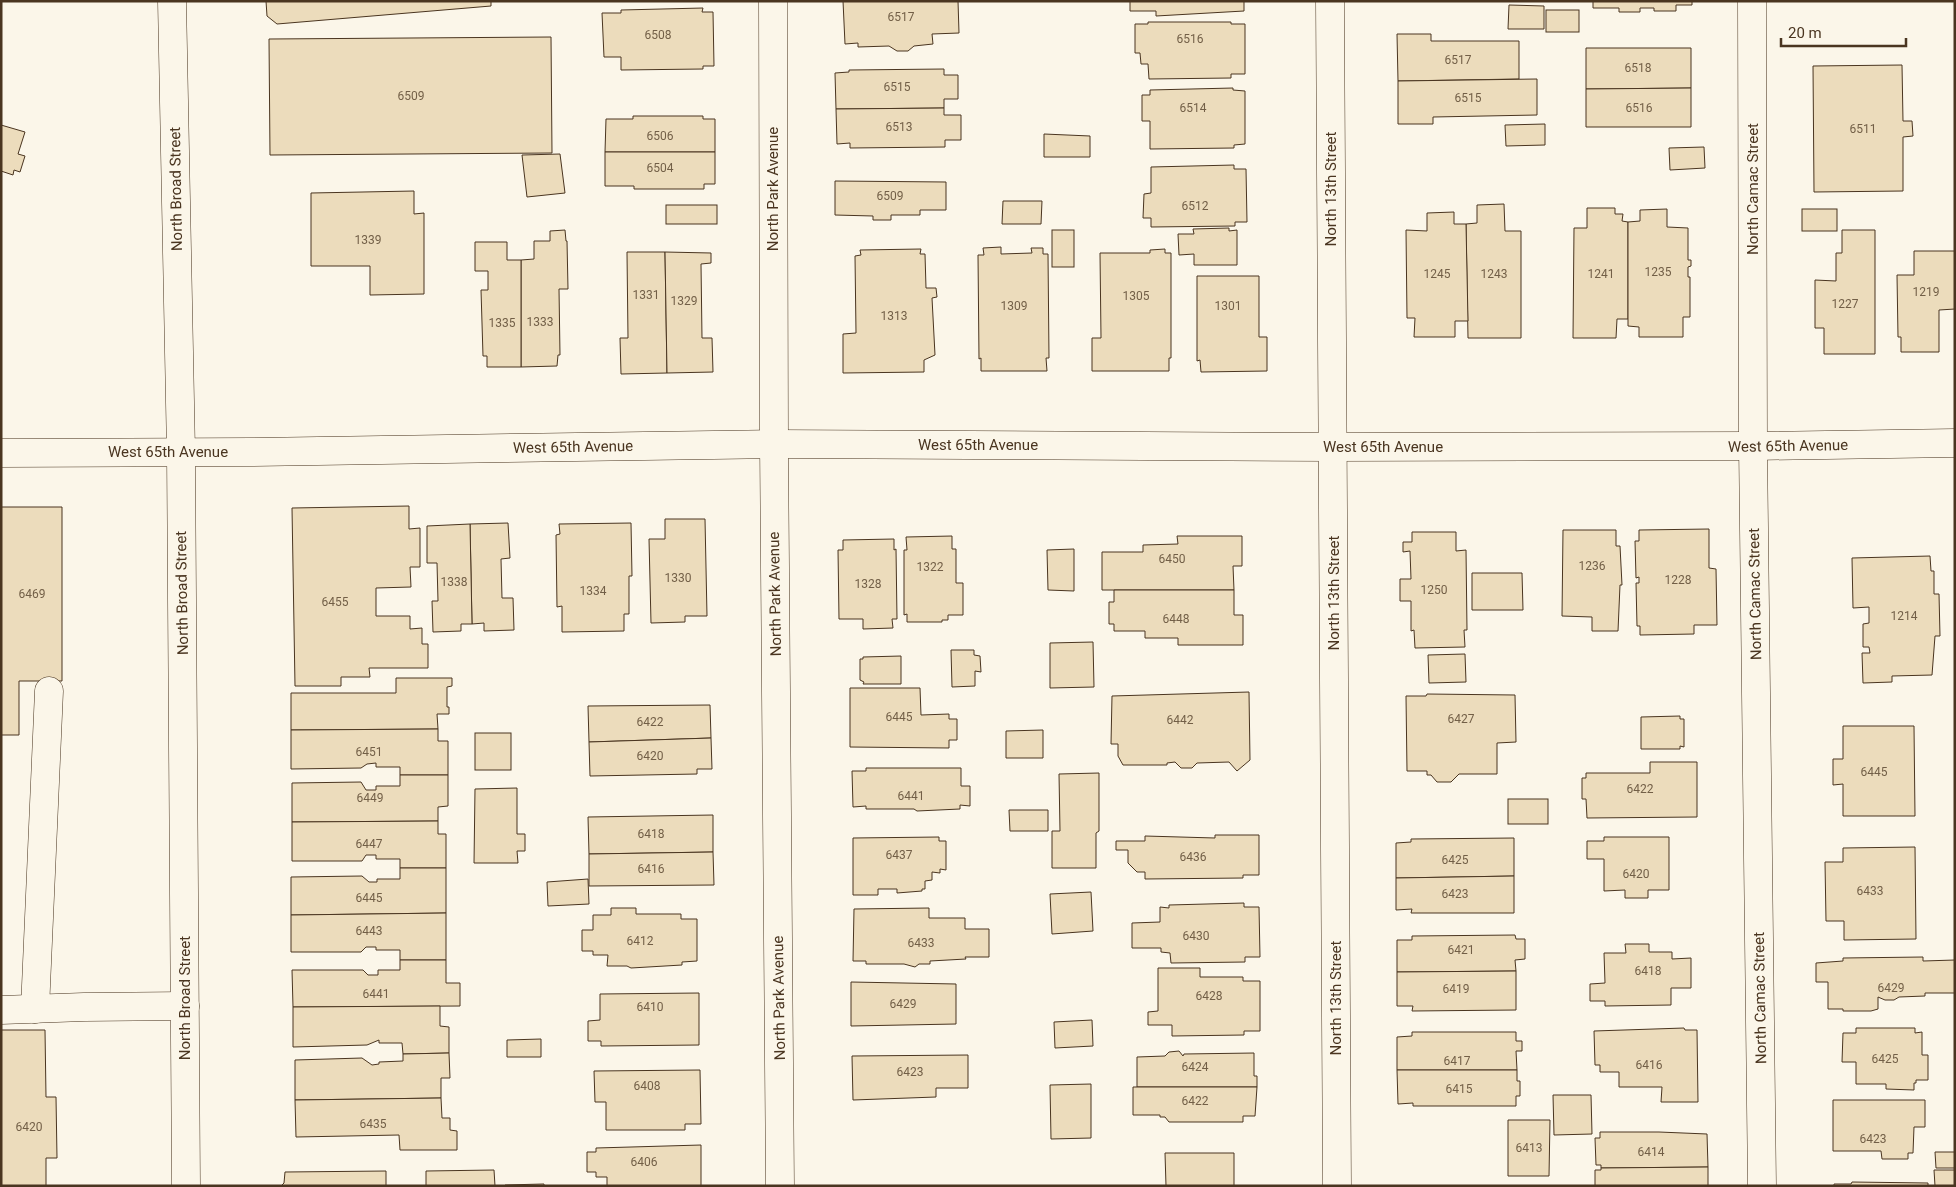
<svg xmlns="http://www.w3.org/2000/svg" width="1956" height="1187" viewBox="0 0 1956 1187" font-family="Roboto,sans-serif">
<rect width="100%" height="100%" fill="#fbf6e9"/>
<!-- building -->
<g fill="#ecdcbc" stroke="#4a3520">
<path d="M266,1H491V6L277,24L267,16Z"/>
<path d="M843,1H958L959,33L932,34L933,44L914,46L908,51H897L889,46L858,47V43L845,44Z"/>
<path d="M1130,1H1244V11L1156,16V11H1130Z"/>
<path d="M1593,1H1692V5H1676V11H1654V8H1640V12H1619V8H1593Z"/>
<path d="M1509,5L1544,6V29H1508Z"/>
<path d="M703,8L702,12H713L714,66H703V69L621,70V57H604L602,13H621V10Z"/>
<rect x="1546" y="10" width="33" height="22"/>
<path d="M1148,22H1231V24H1245V74H1231V78L1149,79L1148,64H1141L1140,53H1135V24H1148Z"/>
<path d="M1397,34H1431V41H1519V79L1398,81Z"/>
<path d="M551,37L552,153L270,155L269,39Z"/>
<path d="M1586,48H1691V88L1586,89Z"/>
<path d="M1902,65L1903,121H1912L1913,136L1903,137V191L1814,192L1813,66Z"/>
<path d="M944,69V75H958V99H944V108L836,109L835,73L849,72V70Z"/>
<path d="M1537,79V115L1433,117V124H1398V81Z"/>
<path d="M1233,88V90L1245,91V144L1234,145V148L1150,149V121H1142V95H1150V90Z"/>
<path d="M1691,88V127H1586V89Z"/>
<path d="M944,108V115H961V140H945V147L850,148V143L837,144L836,109Z"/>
<path d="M633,116H703V119H715V152H605L606,119H633Z"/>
<path d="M1545,124V145L1506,146L1505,125Z"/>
<path d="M1,125L25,132L18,154L25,156L20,172L14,170L13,175L1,171Z"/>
<path d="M1044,134L1090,136V157H1044Z"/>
<path d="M1704,147L1705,168L1670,170L1669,148Z"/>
<path d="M605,152H715V184H704V189H634V186H605Z"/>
<path d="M560,154L565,193L527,197L522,155Z"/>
<path d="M1234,165V169H1246L1247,222H1235V226L1151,227V218H1143L1144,194L1151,193V167Z"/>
<path d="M835,181L946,182V210H920V215H891V220H873V216L835,215Z"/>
<path d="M414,191V214L424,213V294L370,295V266H311V193Z"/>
<path d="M1003,201H1042L1041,224H1002Z"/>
<path d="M1504,204L1505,231H1521V338H1468L1466,224L1477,223V205Z"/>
<rect x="666" y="205" width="51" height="19"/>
<path d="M1587,208H1615V214H1623L1622,221L1628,222V319H1617L1616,338H1573L1574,228H1587Z"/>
<path d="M1667,209V227L1688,228V260H1691V266L1688,267V277H1690V317H1683V337H1639V327L1628,326V222L1640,221V210Z"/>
<rect x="1802" y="209" width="35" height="22"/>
<path d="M1454,212V224H1466L1468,321H1455V337H1414L1415,318H1407L1406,230L1427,231V213Z"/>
<path d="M1229,228V231L1237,230V265H1194V254L1179,255L1178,234H1194L1193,229Z"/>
<path d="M565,230L566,241H567L568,289H559L560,355H558L557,366L521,367V260L534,259V241H550V231Z"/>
<rect x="1052" y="230" width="22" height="37"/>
<path d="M1842,230H1875V354H1824V328H1815V280L1836,281V253H1842Z"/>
<path d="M475,242H507V260H521V367H487V356H483L481,290H488V271H475Z"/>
<path d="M1001,247V254L1032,253L1031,248H1043V254H1048L1049,358H1046L1047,371H981V358L979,359L978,255H984L983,248Z"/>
<path d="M921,249L920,254H925L926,288H936L937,297L932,298L935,355L924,360V372L843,373V334L856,333L855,256L861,255L860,250Z"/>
<path d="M1165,249V253H1171V358H1169V371H1092V338H1101L1100,253H1150V250Z"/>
<path d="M1914,251H1955V309L1939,310V352H1901V337H1898L1897,275H1914Z"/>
<path d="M627,252H665L667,373L621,374L620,338H628Z"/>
<path d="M665,252L711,253V263L701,264L702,338H712L713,372L667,373Z"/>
<path d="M1197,276H1259V337H1267V371L1201,372L1200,360L1197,361Z"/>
<path d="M409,506V529L420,528V567H410L411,587L376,588V616H410V629L422,628V644H428V668H369L370,677H341V686H295L292,508Z"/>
<path d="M1,507H62V681H19V735H1Z"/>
<path d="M665,519H705L707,616H685V622L651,623L649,539H665Z"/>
<path d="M508,523L510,558L501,559L502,598H513L514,630L484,631V623L472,624L470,524Z"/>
<path d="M631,523L632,576H629V614H624V631L562,632V606L557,607L556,535L560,534L559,524Z"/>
<path d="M470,524L472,624H461V631L433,632L432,601H438L437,563H427V526Z"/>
<path d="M1709,529V568L1716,569L1717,625H1694V634L1640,635V626H1637L1636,583H1639V577L1636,578L1635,541H1639V530Z"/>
<path d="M1563,530H1616V546H1620L1622,585H1620L1618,631H1592V617L1562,616Z"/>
<path d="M1412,532H1456V551L1466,550L1467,630H1464L1465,647L1415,648L1414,630L1411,631V601H1400V579H1411L1410,551L1403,552V542H1412Z"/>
<path d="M952,536V549H956V583H963V615H948V620H942V622H907V614L904,615V550H907L906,537Z"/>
<path d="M1177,536H1242V566H1233L1234,590H1102V552H1143V545L1178,544Z"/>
<path d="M894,539V550L896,549L897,619H892L893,628L863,629V619H839L838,550H843V540Z"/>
<path d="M1074,549V591L1048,590L1047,550Z"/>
<path d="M1930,556L1931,571H1934V594H1939L1940,636H1935L1932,675L1892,676V682L1863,683L1862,653H1870L1869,647H1863V624L1869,623V607L1853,608L1852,558Z"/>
<path d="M1472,573H1522L1523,610H1472Z"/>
<path d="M1114,590H1234V615H1243V645H1178V638H1145V631H1114V624H1109V602H1114Z"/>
<path d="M1093,642L1094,687L1050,688V643Z"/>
<path d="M951,650H974V655L980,656L981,672L975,671V686L952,687Z"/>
<path d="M1465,654L1466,682L1429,683L1428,655Z"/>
<path d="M901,656V684H863L864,682L860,680V659H863V657Z"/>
<path d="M396,678H452V686L447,687V707H449V714H437L438,729L291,730V693H396Z"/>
<path d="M850,688H920L921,715L949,714V719H957V740H949V748L850,747Z"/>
<path d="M1249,692L1250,760L1237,771L1229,762L1197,763L1192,768H1181L1175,762L1167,763V765H1123L1118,756V744H1111L1112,696Z"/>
<path d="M1427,694L1515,695L1516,742L1497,743V774H1459L1451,782H1437L1431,775H1427V771H1407L1406,696H1426Z"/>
<path d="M710,705L711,738L589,742L588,706Z"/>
<path d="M1680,716V719H1684V747L1680,746V749H1641V717Z"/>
<path d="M1843,726H1914L1915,816H1843V784L1833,785V759H1843Z"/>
<path d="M438,729V741H448V775H400V767H376V763L367,764L361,768L291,769V730Z"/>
<path d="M1043,730V758H1006V731Z"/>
<rect x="475" y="733" width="36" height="37"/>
<path d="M711,738L712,769H697V774L590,776L589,742Z"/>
<path d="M1650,762H1697V817L1587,818L1586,799H1582V778H1586V773H1650Z"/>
<path d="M866,768H961V786H970V806L960,805V809L917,811L914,809H866V806L853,807L852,771H866Z"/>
<path d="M1099,773V831L1096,833V868H1052V831H1060L1059,774Z"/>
<path d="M400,775H448V806L438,807V821L292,822V783L361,782L366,790H376V786H400Z"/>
<path d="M517,788V834H525V851H517L518,863H474L475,789Z"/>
<rect x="1508" y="799" width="40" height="25"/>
<path d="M1009,810H1048V831H1010Z"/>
<path d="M713,815V852L589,854L588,817Z"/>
<path d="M438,821V834H446V868H400V859H376V855H366L362,861H292V822Z"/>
<path d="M1215,835H1259V875H1243V878L1145,879V872H1137L1128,863V850H1116V841H1145V836L1215,838Z"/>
<path d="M939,837V841H946V870L940,869V873L932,872V880L925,881V889H922V891L897,893V889H878V895H853V838Z"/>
<path d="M1604,837H1669V890H1648V898H1625V890L1604,891V859H1587V841H1604Z"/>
<path d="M1514,838V876L1396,878V843L1411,842V839Z"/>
<path d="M1915,847L1916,939L1844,940V921H1826L1825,862H1843V848Z"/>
<path d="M713,852L714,885L589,886V854Z"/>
<path d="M400,868H446V913L291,915V877L362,876L369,882H377V879H400Z"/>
<path d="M1514,876V913H1411L1412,909L1396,910V878Z"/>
<path d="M588,879L589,904L548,906L547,882Z"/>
<path d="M1091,892L1093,931L1052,934L1050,894Z"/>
<path d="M1244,903V907H1259L1260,957H1245V962L1171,963L1170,953L1161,952V948H1132V923L1160,922V907L1169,908V905Z"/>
<path d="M611,908H636V914H681V919H697V961L682,962V965L631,968L627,966H607L608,955H593V951H582V930H593V915H611Z"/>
<path d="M929,908V918H965V929H989V957H965L966,959L930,961V964H919L915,967L904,964H866V961H853L854,909Z"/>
<path d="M446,913V960H400V950H376V947H366L361,952H291V915Z"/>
<path d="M1515,935L1516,939H1525V959L1515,960L1516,971L1397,972V940H1412V936Z"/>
<path d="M1625,944H1649V952H1672V959L1691,958V988H1671V1005L1605,1006V1001H1590V984L1605,983L1604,953H1626Z"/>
<path d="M1923,957V961L1955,960V993H1925V996L1899,997L1894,1000H1885L1878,997V1009L1871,1011H1843V1009H1828V982H1816V963L1843,961V958Z"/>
<path d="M400,960H446V983H460V1006L293,1007L292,970H363L368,975H378V970H400Z"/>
<path d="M1158,968H1200V977H1243V981H1260V1031H1244V1035L1172,1036V1025H1148V1012L1158,1011Z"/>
<path d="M1516,971V1010L1412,1011L1413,1006H1397V972Z"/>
<path d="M851,982L956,984V1024L851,1026Z"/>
<path d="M699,993V1045L601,1046V1041H588V1021L600,1020V994Z"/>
<path d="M440,1006V1026L449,1027V1053L403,1054L402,1043H379V1040L367,1045L293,1047V1007Z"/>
<path d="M1092,1020L1093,1046L1055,1048L1054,1022Z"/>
<path d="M1684,1028L1685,1030H1697L1698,1102H1661L1662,1087H1619V1072H1600V1065H1595L1594,1031Z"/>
<path d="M1856,1028H1915V1033L1922,1032V1055H1928V1080H1916V1083H1914V1090L1886,1089V1084H1856V1062H1842L1843,1033H1856Z"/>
<path d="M1,1030H45L46,1097H56L57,1158H46V1186H1Z"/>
<path d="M1412,1032H1516V1041H1522V1051H1516L1517,1070H1397V1037L1412,1036Z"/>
<path d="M541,1039V1057H507V1040Z"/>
<path d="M1179,1051L1183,1056L1184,1054L1254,1053V1076H1257V1087H1137V1057L1165,1056L1169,1052Z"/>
<path d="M449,1053L450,1078H441V1098L295,1100V1060L362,1058L372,1065L379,1064V1062L403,1061V1054Z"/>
<path d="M968,1055V1088H936V1097L853,1100L852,1056Z"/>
<path d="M700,1070L701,1124H685V1130H606V1102H595L594,1071Z"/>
<path d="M1397,1070H1517V1081H1520V1096H1516V1106H1413V1103L1398,1104Z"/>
<path d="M1091,1084V1138L1051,1139L1050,1085Z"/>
<path d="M1133,1087H1257L1255,1116H1243V1122H1169L1165,1117H1160V1115H1133Z"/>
<path d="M1553,1095H1591L1592,1134L1554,1135Z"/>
<path d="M441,1098L442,1118H450V1130L457,1131V1150H400L399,1135L296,1137L295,1100Z"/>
<path d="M1833,1100H1925V1127H1914L1913,1153H1908V1159H1882L1881,1151H1833Z"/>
<path d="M1508,1120H1550L1549,1176H1508Z"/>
<path d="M1600,1132H1659L1707,1134L1708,1167L1601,1168V1165H1596L1595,1138H1600Z"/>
<path d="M701,1145V1186H607V1177H596V1172H587V1152H596V1148Z"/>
<path d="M1935,1152H1955V1168H1936Z"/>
<path d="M1165,1153H1234V1186H1166Z"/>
<path d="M1708,1167V1186H1595V1170H1601V1168Z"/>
<path d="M494,1170L495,1186H426V1171Z"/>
<path d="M1934,1170H1955V1186H1935Z"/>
<path d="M386,1171V1186H281L284,1183L285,1172Z"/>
<path d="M1852,1182L1928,1183V1186H1834V1184H1851Z"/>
<path d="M544,1184V1186H505V1185Z"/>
</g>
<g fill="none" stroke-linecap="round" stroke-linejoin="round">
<defs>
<g id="minor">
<path d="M773,1L774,444L780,1186"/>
<path d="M1330,1L1337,1186"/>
<path d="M1752,1L1753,446L1762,1186"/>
<path d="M1,453L253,452L774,444L1333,447L1753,446L1955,443"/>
<path d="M35,1009L49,691"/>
<path d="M1,1010L84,1007L185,1006"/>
</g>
<path id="major" d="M172,1L181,452L186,1186"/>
</defs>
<!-- minor casing -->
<use href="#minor" stroke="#4a3520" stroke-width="29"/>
<!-- major casing -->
<use href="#major" stroke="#4a3520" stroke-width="29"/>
<!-- minor -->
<use href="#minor" stroke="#fbf6e9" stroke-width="28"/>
<!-- major -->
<use href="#major" stroke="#fbf6e9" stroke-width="28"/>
</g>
<g text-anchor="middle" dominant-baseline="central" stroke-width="4" stroke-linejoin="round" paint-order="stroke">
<!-- number labels -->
<g font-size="12" fill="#725f47">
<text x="901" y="17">6517</text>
<text x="658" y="35">6508</text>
<text x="1190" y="39">6516</text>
<text x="1458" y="60">6517</text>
<text x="1638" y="68">6518</text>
<text x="897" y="87">6515</text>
<text x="411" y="96">6509</text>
<text x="1468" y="98">6515</text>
<text x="1193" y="108">6514</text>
<text x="1639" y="108">6516</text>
<text x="899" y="127">6513</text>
<text x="1863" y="129">6511</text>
<text x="660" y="136">6506</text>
<text x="660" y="168">6504</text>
<text x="890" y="196">6509</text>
<text x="1195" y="206">6512</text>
<text x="368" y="240">1339</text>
<text x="1658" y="272">1235</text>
<text x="1437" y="274">1245</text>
<text x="1494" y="274">1243</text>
<text x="1601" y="274">1241</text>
<text x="1926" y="292">1219</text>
<text x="646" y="295">1331</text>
<text x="1136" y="296">1305</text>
<text x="684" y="301">1329</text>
<text x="1845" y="304">1227</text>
<text x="1014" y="306">1309</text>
<text x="1228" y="306">1301</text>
<text x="894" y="316">1313</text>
<text x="540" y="322">1333</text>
<text x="502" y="323">1335</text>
<text x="1172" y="559">6450</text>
<text x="1592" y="566">1236</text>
<text x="930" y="567">1322</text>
<text x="678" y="578">1330</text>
<text x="1678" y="580">1228</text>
<text x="454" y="582">1338</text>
<text x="868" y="584">1328</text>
<text x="1434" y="590">1250</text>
<text x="593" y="591">1334</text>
<text x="32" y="594">6469</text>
<text x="335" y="602">6455</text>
<text x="1904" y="616">1214</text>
<text x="1176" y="619">6448</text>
<text x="899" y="717">6445</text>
<text x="1461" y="719">6427</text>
<text x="1180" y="720">6442</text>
<text x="650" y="722">6422</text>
<text x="369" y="752">6451</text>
<text x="650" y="756">6420</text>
<text x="1874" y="772">6445</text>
<text x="1640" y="789">6422</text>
<text x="911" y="796">6441</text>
<text x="370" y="798">6449</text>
<text x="651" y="834">6418</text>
<text x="369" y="844">6447</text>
<text x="899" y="855">6437</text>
<text x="1193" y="857">6436</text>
<text x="1455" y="860">6425</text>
<text x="651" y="869">6416</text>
<text x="1636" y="874">6420</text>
<text x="1870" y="891">6433</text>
<text x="1455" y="894">6423</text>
<text x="369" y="898">6445</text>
<text x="369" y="931">6443</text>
<text x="1196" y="936">6430</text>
<text x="640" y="941">6412</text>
<text x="921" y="943">6433</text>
<text x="1461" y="950">6421</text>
<text x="1648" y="971">6418</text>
<text x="1891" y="988">6429</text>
<text x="1456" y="989">6419</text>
<text x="376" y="994">6441</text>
<text x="1209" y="996">6428</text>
<text x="903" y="1004">6429</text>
<text x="650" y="1007">6410</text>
<text x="1885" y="1059">6425</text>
<text x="1457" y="1061">6417</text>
<text x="1649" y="1065">6416</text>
<text x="1195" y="1067">6424</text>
<text x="910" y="1072">6423</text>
<text x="647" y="1086">6408</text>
<text x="1459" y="1089">6415</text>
<text x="1195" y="1101">6422</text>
<text x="373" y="1124">6435</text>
<text x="29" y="1127">6420</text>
<text x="1873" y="1139">6423</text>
<text x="1529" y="1148">6413</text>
<text x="1651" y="1152">6414</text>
<text x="644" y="1162">6406</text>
</g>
<!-- street labels -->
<g font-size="15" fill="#4a3520" stroke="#fbf6e9">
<text transform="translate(176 189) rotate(-91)">North Broad Street</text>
<text transform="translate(773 189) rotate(-90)">North Park Avenue</text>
<text transform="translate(1331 189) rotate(-90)">North 13th Street</text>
<text transform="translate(1753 189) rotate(-90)">North Camac Street</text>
<text x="978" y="445">West 65th Avenue</text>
<text transform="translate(1788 446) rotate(-1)">West 65th Avenue</text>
<text transform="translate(573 447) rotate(-1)">West 65th Avenue</text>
<text x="1383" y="447">West 65th Avenue</text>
<text x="168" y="452">West 65th Avenue</text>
<text transform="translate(182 593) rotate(-91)">North Broad Street</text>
<text transform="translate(1334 593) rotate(-90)">North 13th Street</text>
<text transform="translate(775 594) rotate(-91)">North Park Avenue</text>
<text transform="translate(1755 594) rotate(-91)">North Camac Street</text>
<text transform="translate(185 998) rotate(-90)">North Broad Street</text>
<text transform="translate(779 998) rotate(-91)">North Park Avenue</text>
<text transform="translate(1336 998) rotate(-90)">North 13th Street</text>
<text transform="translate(1760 998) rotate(-91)">North Camac Street</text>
</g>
</g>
<!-- border -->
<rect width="1956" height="1187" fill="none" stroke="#4a3520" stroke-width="5"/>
<!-- scale -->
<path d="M1781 38v8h125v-8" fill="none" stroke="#4a3520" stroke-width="2.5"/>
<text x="1788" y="38" font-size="15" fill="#4a3520" stroke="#fbf6e9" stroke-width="4" paint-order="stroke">20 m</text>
</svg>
